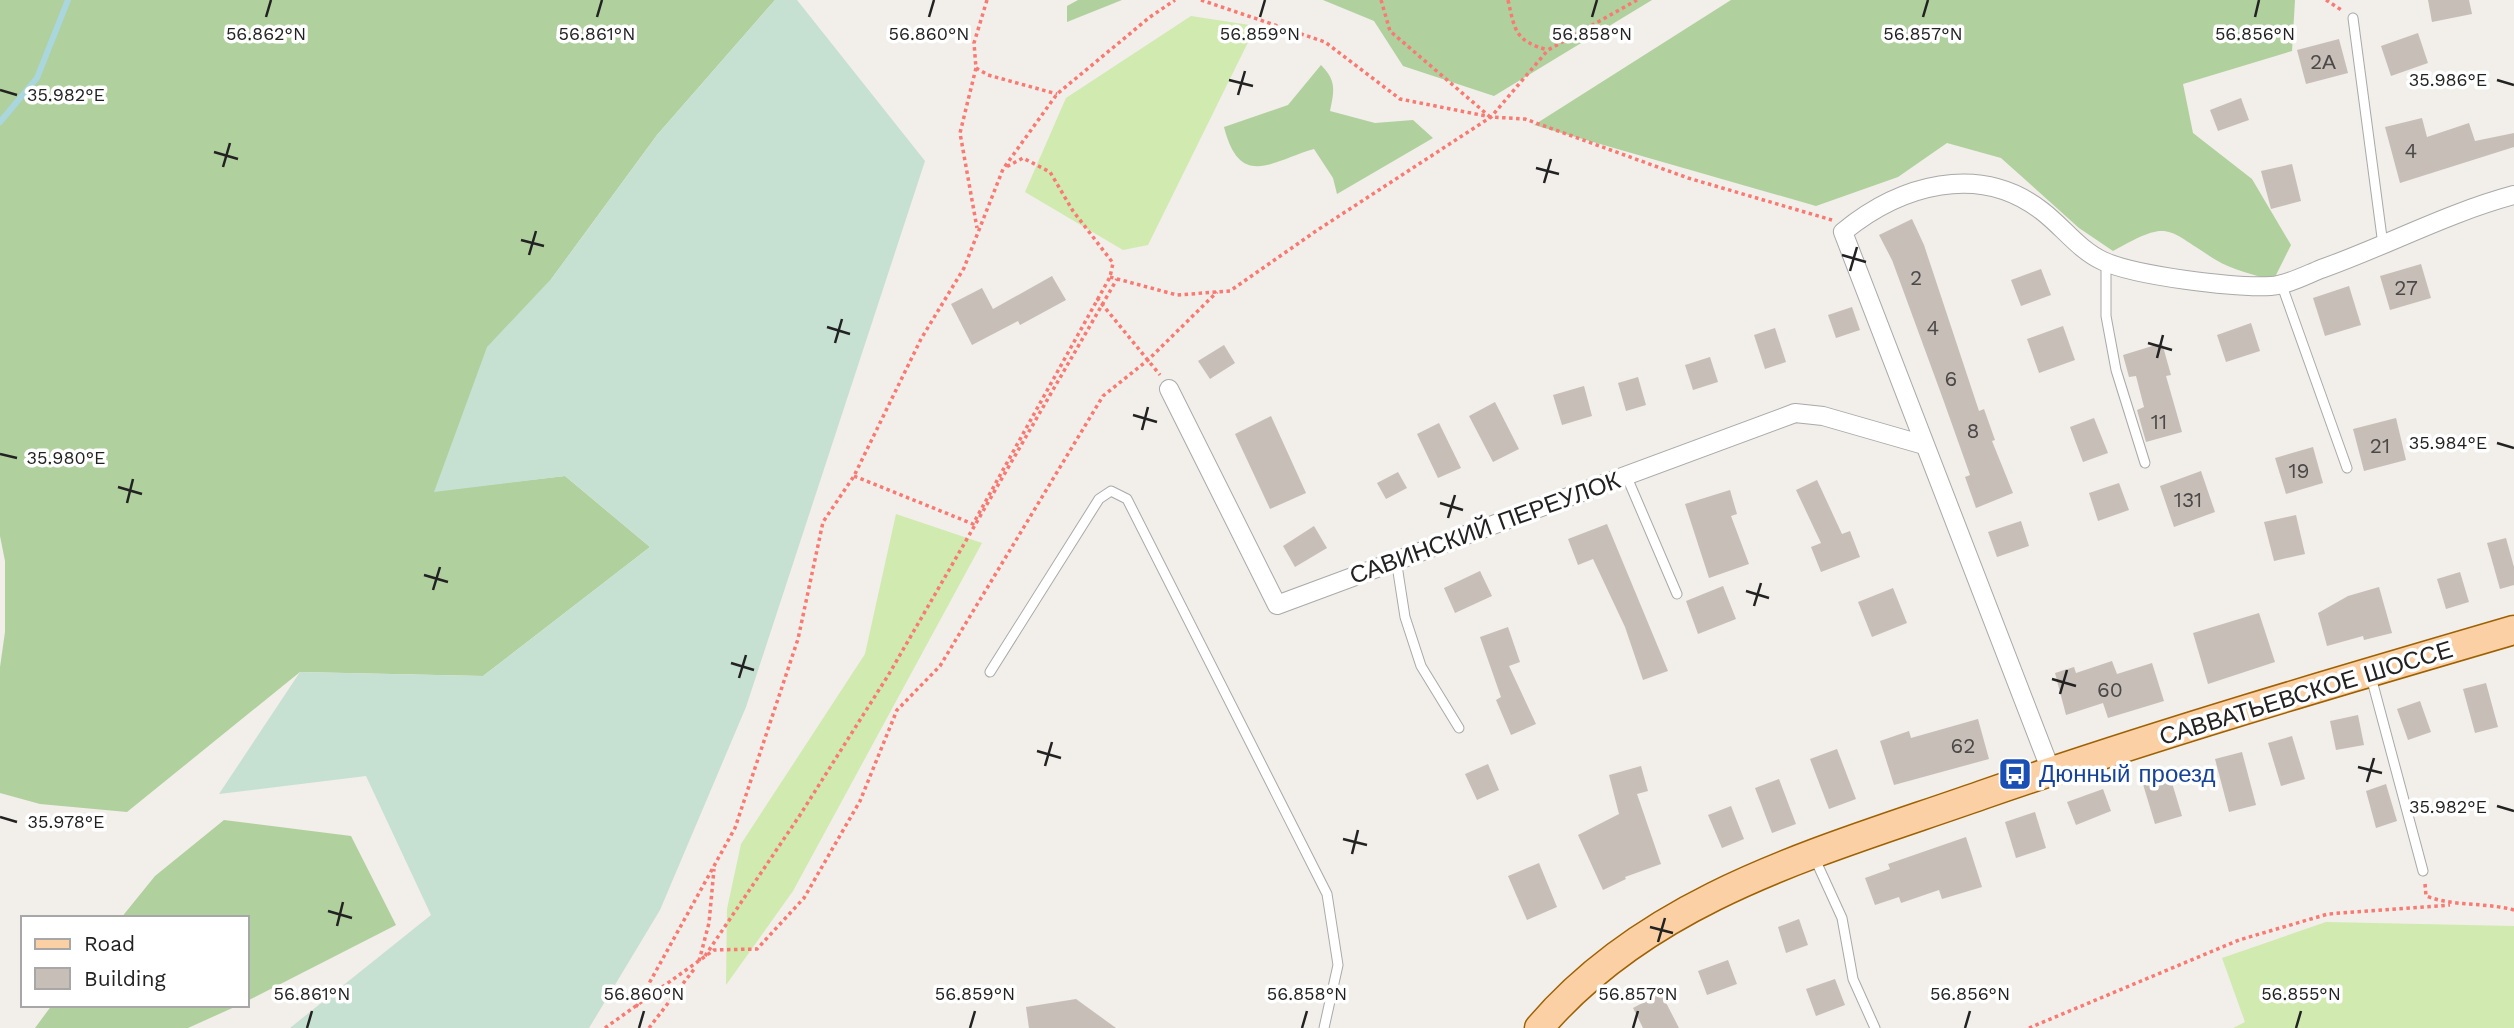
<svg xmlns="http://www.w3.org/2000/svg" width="2514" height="1028" viewBox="0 0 2514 1028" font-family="'Work Sans',sans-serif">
<rect width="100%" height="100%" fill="#f2eee9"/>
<!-- grass -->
<g fill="#d0eab0">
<path d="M1191,16L1256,26L1148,245L1123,250L1025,192L1066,98Z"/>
<path d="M896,514L982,543L793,891L726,985L727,909L741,844L865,654Z"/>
<path d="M2326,922L2514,926V1028H2233L2245,1022L2222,958Z"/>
</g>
<!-- forest -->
<g fill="#b0d09e">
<path d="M0,0H775L657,135L552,278L435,491L565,476L650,547L483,676L300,672L127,812L40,804L0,793V667L5,632V561L0,536Z"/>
<path d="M1078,0H1122L1067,22V6Z"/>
<path d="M1323,0H1652L1494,96L1403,66L1374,21Z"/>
<path d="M1731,0H2295L2292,51L2183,84L2193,133L2252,179L2291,245L2273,281C2254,274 2232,270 2216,260C2164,228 2171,219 2113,251L2079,228L2001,158L1947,143L1898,177L1816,206L1534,125Z"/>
<path d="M1321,65C1337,81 1334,91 1330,111L1375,123L1413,120L1433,138L1337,194L1333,178L1314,149C1272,161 1240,190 1224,127L1288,105Z"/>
<path d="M224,820L351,836L396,925L247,1001V918H121L155,876Z"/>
<path d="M52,1005H239L188,1028H35Z"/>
</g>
<!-- wetland -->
<path fill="#c6e0d2" d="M775,0H797L925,161L746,707L660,910L589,1028H290L431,915L366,776L219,794L300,672L483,676L650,547L565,476L434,492L487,347L552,278L657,135Z"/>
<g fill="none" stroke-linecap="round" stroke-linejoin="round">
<!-- stream -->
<path stroke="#aad6de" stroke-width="6" d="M0,122L37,78L68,0"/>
</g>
<!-- building -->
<g fill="#c7beb8">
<path d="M2428,0H2469L2472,14L2432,22Z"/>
<path d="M2418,33L2428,63L2391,76L2381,46Z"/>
<path d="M2339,39L2348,73L2306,84L2297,50Z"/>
<path d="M2241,98L2249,120L2218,131L2210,110Z"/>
<path d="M2422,118L2427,137L2469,123L2475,141L2514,133V147L2400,183L2385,127Z"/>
<path d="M2292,164L2301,201L2271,209L2261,171Z"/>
<path d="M1912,219L1924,245L1979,411L1984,409L1995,440L1992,441L2013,493L1976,508L1965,477L1970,475L1943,399L1892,260L1879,235Z"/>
<path d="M2421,264L2431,298L2390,310L2380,276Z"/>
<path d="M2041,269L2051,295L2021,306L2011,280Z"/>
<path d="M1052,276L1066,300L1020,325L1018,321L972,345L951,304L982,288L993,309Z"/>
<path d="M2349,286L2361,325L2325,336L2313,298Z"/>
<path d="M1852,307L1860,330L1836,338L1828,315Z"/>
<path d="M2251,323L2260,351L2226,362L2217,335Z"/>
<path d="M2063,326L2075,360L2039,373L2027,339Z"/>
<path d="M1775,328L1786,362L1765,369L1754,335Z"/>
<path d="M2162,343L2171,375L2166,376L2182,432L2146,442L2137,410L2144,407L2136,376L2129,377L2123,355Z"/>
<path d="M1224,345L1235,363L1210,379L1198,361Z"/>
<path d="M1710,357L1718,382L1693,390L1685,365Z"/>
<path d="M1638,377L1646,405L1626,411L1618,383Z"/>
<path d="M1584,386L1592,416L1562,425L1553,395Z"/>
<path d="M1495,402L1519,449L1493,462L1469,416Z"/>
<path d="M1271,416L1306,493L1270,509L1235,434Z"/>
<path d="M2094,418L2108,453L2083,462L2070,427Z"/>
<path d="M2396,418L2406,460L2364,471L2353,429Z"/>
<path d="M1439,423L1461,468L1438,478L1417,434Z"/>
<path d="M2313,447L2323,483L2286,494L2275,458Z"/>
<path d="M2201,471L2215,512L2174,527L2160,486Z"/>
<path d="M1398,472L1407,488L1386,499L1377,483Z"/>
<path d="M1817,480L1842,534L1850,531L1860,557L1821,572L1811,547L1821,543L1796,490Z"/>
<path d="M2119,483L2129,510L2098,521L2089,493Z"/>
<path d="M1730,490L1737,514L1731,516L1749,564L1709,578L1685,504Z"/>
<path d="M2296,515L2305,554L2274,561L2264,522Z"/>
<path d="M2021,521L2029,546L1997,557L1988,532Z"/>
<path d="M1607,524L1668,671L1643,680L1625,627L1593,559L1578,565L1568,539Z"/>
<path d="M1314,526L1327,548L1295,567L1283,546Z"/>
<path d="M2506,538L2514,567V585L2500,589L2487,543Z"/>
<path d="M1480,571L1492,596L1455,613L1444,588Z"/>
<path d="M2460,572L2469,602L2446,609L2437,579Z"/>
<path d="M1723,586L1736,619L1698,634L1686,601Z"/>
<path d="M2379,587L2392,633L2364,640L2363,636L2327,646L2318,613L2348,596Z"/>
<path d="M1893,588L1907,623L1872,637L1858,602Z"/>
<path d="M2259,613L2275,662L2208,684L2193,633Z"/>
<path d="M1508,627L1520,662L1509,666L1536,724L1511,735L1496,700L1501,697L1480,637Z"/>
<path d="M2112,661L2117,674L2152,663L2164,701L2108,718L2103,703L2066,715L2055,673L2074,667L2076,673Z"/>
<path d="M2486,683L2498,727L2475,733L2463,689Z"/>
<path d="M2420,701L2431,732L2408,740L2397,709Z"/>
<path d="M2358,715L2364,745L2336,750L2330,721Z"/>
<path d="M1978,719L1989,759L1894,785L1880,741L1909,731L1911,738Z"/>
<path d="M2292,736L2305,779L2281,786L2268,743Z"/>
<path d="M1837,749L1856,799L1829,809L1810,759Z"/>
<path d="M2242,752L2256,805L2229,812L2215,759Z"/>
<path d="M1488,764L1499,790L1477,800L1465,774Z"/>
<path d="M1641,766L1648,791L1637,794L1661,864L1625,877L1626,879L1603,890L1578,835L1619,814L1609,775Z"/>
<path d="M2169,773L2182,816L2155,824L2142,781Z"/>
<path d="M1779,779L1796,824L1772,833L1755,788Z"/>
<path d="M2386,784L2397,821L2376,828L2366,791Z"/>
<path d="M2103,789L2111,811L2076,825L2067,802Z"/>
<path d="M1731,806L1744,839L1722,848L1708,815Z"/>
<path d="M2035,812L2046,848L2016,858L2005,822Z"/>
<path d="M1966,837L1982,887L1942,899L1939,890L1901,903L1899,897L1875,905L1865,878L1890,869L1888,864Z"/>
<path d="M1539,863L1557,907L1527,920L1508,876Z"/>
<path d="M1799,919L1808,945L1786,953L1778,927Z"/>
<path d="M1728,960L1737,984L1707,995L1698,971Z"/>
<path d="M1835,979L1845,1005L1816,1016L1806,989Z"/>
<path d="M1661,993L1679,1028H1643L1633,1008Z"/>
<path d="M1076,999L1116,1028H1029L1026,1007Z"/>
</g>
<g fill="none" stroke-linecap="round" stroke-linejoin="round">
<defs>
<g id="lane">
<path d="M2353,18L2383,245"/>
<path d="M2106,263V316L2116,370L2145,463"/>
<path d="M2281,283L2347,468"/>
<path d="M1626,475L1677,594"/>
<path d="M1396,559L1405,617L1421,666L1459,728"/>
<path d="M990,672L1099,499L1111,491L1127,499L1327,894L1338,965L1324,1028"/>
<path d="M2371,677L2423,871"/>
<path d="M1815,859L1842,918L1853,979L1875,1028"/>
</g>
<g id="street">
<path d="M1169,389L1277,605L1795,413L1823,416L1924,445"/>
<path d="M2051,771L1843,232C1900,185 1979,162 2042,211C2063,227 2079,250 2103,261C2136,276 2234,288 2271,286C2287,285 2306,275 2321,269C2386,246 2447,213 2514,195"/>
</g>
<path id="primary" d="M1539,1028C1652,895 1823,851 1982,795C2158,734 2336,682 2514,630"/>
</defs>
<!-- lane casing -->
<use href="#lane" stroke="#a9a9a9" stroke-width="11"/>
<!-- street casing -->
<use href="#street" stroke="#a9a9a9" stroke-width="20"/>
<!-- primary casing -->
<use href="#primary" stroke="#9e6101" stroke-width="31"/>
<!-- path -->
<g stroke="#f97973" stroke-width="3.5" stroke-dasharray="3.5 3.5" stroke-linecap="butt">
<path d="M987,0L974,43L976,68L988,75L1057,94"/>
<path d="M1201,0L1325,42L1400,99L1491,117L1525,119L1688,178L1832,220"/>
<path d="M1381,0L1390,31L1489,116"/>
<path d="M1508,0C1515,31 1515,41 1548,50"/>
<path d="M2326,0L2343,11"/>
<path d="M976,68L960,133L977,228"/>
<path d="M1110,277L1177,295L1230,291L1316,231L1491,117L1548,50L1637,0"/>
<path d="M1097,298L1160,375"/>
<path d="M854,476L973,524L1110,277L1113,263L1073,211L1050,172L1023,158L1006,167"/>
<path d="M2425,884L2426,896C2455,907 2484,902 2514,910"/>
<path d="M705,956L800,815L889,674L1117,279"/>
<path d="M699,961L709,923L714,869"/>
<path d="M636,1007L735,828L798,639L823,522L854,476L921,339L964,268L1003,169L1057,94L1150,17L1175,0"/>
<path d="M605,1028L714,950L757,949L804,898L860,801L897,710L940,666L1103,396L1148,360L1217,292"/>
<path d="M649,1028L695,968"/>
<path d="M2029,1028L2239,940L2328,914L2450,905"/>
</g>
<!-- lane -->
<use href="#lane" stroke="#fff" stroke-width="9"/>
<!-- street -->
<use href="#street" stroke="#fff" stroke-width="18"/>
<!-- primary -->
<use href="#primary" stroke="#fbd0a5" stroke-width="28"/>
</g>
<!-- ticks -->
<path fill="none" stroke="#222" stroke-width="2.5" d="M266,17L271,0M597,17L602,0M929,17L934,0M1260,17L1265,0M1592,17L1597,0M1923,17L1928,0M2255,17L2259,0M1229,80L1253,86M2497,80L2514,85M0,90L17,95M1238,95L1245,71M214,152L238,159M223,167L230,143M1536,168L1559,174M1544,183L1551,159M521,240L544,246M529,255L536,231M1842,255L1866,262M1850,271L1857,247M827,327L850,334M835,343L842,319M2148,343L2172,350M2157,358L2163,335M1133,415L1157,422M1142,430L1148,407M2497,443L2514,448M0,454L17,458M118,487L142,494M127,503L133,479M1440,503L1463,510M1448,518L1455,495M424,575L448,582M433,590L440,567M1746,591L1769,598M1754,606L1761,583M731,663L754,670M739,678L746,655M2052,679L2076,686M2060,694L2067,670M1037,751L1061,758M1045,766L1052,742M2358,767L2382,773M2367,782L2374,758M2497,806L2514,811M0,817L17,822M1343,839L1367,845M1352,854L1358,830M328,911L352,918M337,926L343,902M1650,927L1673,933M1658,942L1665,918M307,1028L312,1011M639,1028L644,1011M970,1028L975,1011M1302,1028L1307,1011M1633,1028L1638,1011M1965,1028L1970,1011M2296,1028L2301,1011"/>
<!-- icons -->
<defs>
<symbol id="bus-square" viewBox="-11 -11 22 22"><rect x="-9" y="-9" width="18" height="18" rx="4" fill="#1a4fb4" stroke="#fff"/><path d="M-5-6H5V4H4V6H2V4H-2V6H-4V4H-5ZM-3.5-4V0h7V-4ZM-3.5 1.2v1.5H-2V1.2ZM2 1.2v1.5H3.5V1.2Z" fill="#fff"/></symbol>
</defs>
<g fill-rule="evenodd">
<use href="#bus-square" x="1996" y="755" width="38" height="38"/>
</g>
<g text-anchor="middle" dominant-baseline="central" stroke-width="7" stroke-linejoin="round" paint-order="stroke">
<!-- number labels -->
<g font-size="21" fill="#4b4948">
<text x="2323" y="61">2А</text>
<text x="2411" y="150">4</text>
<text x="1916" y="277">2</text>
<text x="2406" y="287">27</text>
<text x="1933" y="327">4</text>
<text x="1951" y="378">6</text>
<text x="2159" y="421">11</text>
<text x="1973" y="430">8</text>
<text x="2380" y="445">21</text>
<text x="2299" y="470">19</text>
<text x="2188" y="499">131</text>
<text x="2110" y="689">60</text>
<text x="1963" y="745">62</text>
</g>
<!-- street labels -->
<g font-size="24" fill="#222" stroke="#fff">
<text transform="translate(1485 528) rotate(-20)">САВИНСКИЙ ПЕРЕУЛОК</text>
<text transform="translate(2306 693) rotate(-17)">САВВАТЬЕВСКОЕ ШОССЕ</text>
</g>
<!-- transit labels -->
<g font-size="24" fill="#164399" stroke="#fff" text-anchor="start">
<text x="2039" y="774">Дюнный проезд</text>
</g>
</g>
<g font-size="18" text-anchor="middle" fill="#222" stroke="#fff" stroke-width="7" stroke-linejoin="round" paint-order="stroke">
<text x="266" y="40">56.862°N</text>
<text x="597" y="40">56.861°N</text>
<text x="929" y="40">56.860°N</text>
<text x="1260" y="40">56.859°N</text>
<text x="1592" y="40">56.858°N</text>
<text x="1923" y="40">56.857°N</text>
<text x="2255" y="40">56.856°N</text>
<text x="2448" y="86">35.986°E</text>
<text x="66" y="101">35.982°E</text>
<text x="2448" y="449">35.984°E</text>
<text x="66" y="464">35.980°E</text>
<text x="2448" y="813">35.982°E</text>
<text x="66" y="828">35.978°E</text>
<text x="312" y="1000">56.861°N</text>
<text x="644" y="1000">56.860°N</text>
<text x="975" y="1000">56.859°N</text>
<text x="1307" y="1000">56.858°N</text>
<text x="1638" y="1000">56.857°N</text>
<text x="1970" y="1000">56.856°N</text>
<text x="2301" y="1000">56.855°N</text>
</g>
<!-- legend -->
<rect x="21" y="916" width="228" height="91" fill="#ffffff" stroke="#a7a7a7" stroke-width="2"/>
<rect x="35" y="939" width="35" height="10" fill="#fbd0a5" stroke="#a7a7a7" stroke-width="2"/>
<text x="84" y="951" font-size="21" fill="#222222">Road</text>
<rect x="35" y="968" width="35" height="21" fill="#c7beb8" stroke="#a7a7a7" stroke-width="2"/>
<text x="84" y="986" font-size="21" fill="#222222">Building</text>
</svg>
